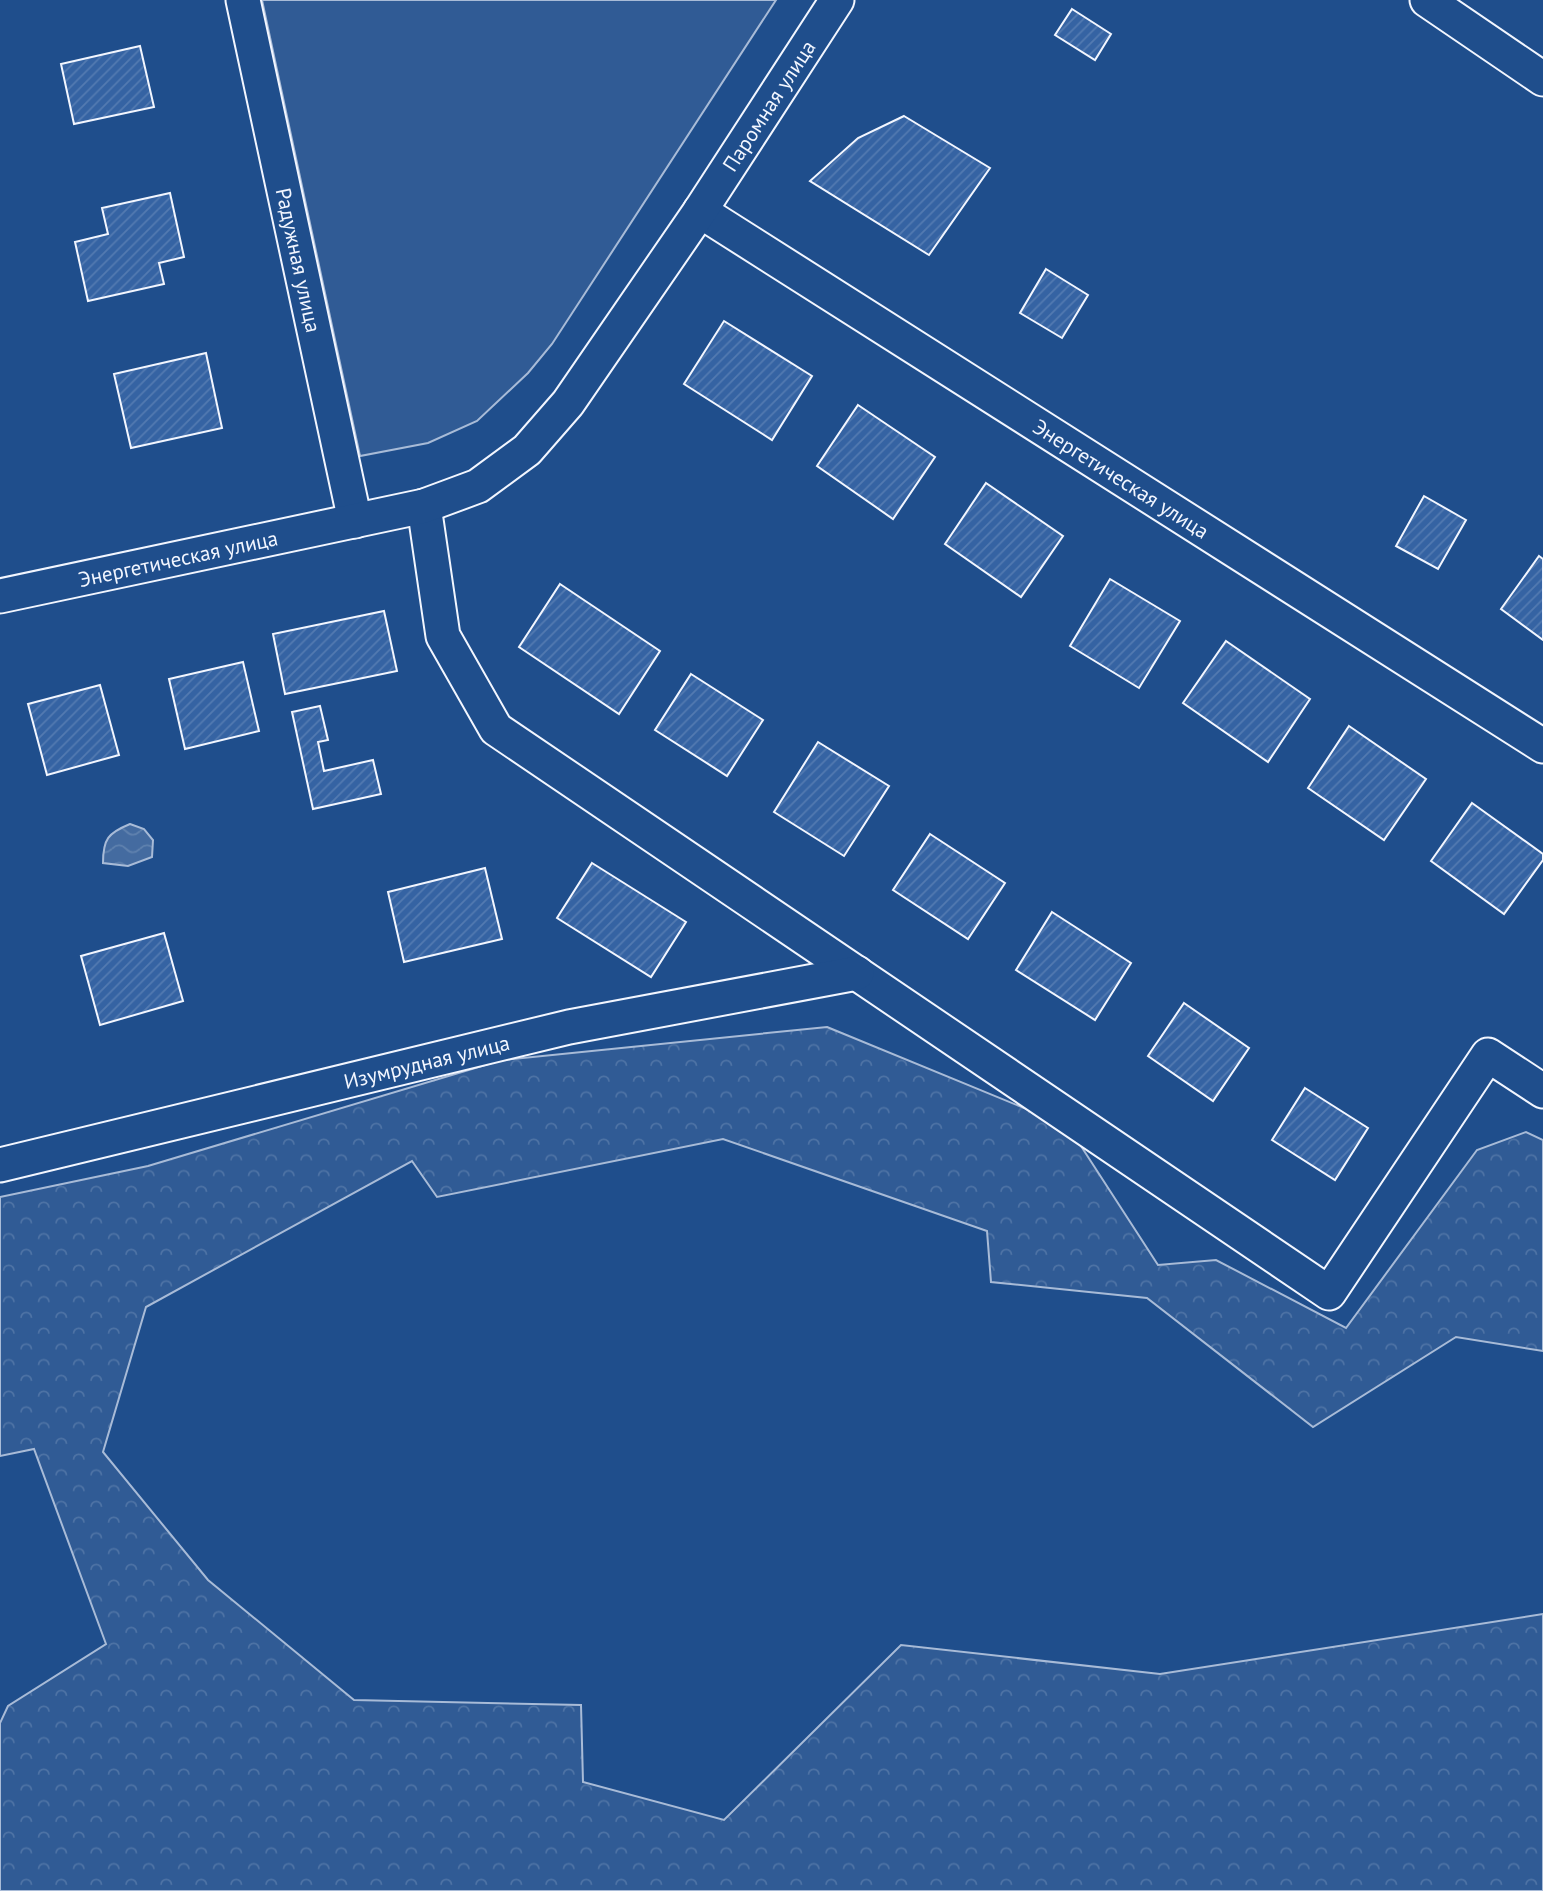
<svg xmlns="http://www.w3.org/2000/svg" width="1543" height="1891" viewBox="0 0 1543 1891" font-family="'PT Sans',sans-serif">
<defs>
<pattern id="forest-crowns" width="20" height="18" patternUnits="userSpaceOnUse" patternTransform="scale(1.75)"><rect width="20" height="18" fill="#305b95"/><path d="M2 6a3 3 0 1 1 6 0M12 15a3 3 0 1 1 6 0" fill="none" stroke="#4e73a5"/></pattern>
<pattern id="water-waves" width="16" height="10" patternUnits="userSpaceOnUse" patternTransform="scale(1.75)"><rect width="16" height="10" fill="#446ba0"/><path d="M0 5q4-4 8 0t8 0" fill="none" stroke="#5f81ae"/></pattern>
<pattern id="building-hatch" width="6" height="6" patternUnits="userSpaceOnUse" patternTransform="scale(1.75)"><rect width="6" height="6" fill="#3563a3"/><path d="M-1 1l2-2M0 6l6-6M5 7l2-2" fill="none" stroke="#537ab1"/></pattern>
</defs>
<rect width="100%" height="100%" fill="#1f4e8c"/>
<!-- built -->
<path fill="#305b95" stroke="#a8bbd7" stroke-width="2" d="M262,0H776L552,344L528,373L477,421L428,443L360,456Z"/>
<!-- forest -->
<path fill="url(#forest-crowns)" stroke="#a8bbd7" stroke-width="2" d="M827,1027L1068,1126L1158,1265L1216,1260L1346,1328L1477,1150L1526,1132L1543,1140V1351L1456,1337L1313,1427L1147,1298L991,1282L987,1231L723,1139L437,1197L412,1161L146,1307L103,1452L208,1580L354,1700L581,1705L583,1782L724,1820L901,1645L1160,1674L1543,1614V1891H0V1723L8,1706L106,1644L34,1449L0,1456V1197L148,1166L502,1060Z"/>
<!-- water -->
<path fill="url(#water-waves)" stroke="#a8bbd7" stroke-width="2" d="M130,824L144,829L153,840L152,857L128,866L103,863C103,839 108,833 130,824Z"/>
<!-- building -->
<g fill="url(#building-hatch)" stroke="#f2f6ff" stroke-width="2">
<path d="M1072,9L1111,34L1095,60L1055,35Z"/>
<path d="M140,46L154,107L74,124L61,64Z"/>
<path d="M904,116L990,168L929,255L810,181L858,138Z"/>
<path d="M170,193L184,257L159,263L164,284L88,301L75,242L108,234L102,208Z"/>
<path d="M1046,269L1088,295L1062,338L1020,313Z"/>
<path d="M724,321L812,376L772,440L684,384Z"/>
<path d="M206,353L222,428L131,448L114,374Z"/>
<path d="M858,405L935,457L893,519L817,466Z"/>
<path d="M986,483L1063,536L1021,597L945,544Z"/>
<path d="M1424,496L1466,520L1438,569L1396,546Z"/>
<path d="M1539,556L1543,559V640L1501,609Z"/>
<path d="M1110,579L1180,621L1139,688L1070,646Z"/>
<path d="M560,584L660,651L619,714L519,647Z"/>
<path d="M384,611L397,671L285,694L273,634Z"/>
<path d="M1226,641L1310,699L1268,762L1183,703Z"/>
<path d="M243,662L259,731L185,749L169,679Z"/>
<path d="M691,674L763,720L727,776L655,730Z"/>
<path d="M100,685L119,755L47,775L28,704Z"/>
<path d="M320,706L328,740L318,742L324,771L373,760L381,794L313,809L292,712Z"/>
<path d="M1349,726L1426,779L1384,840L1308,788Z"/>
<path d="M818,742L889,786L844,856L774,812Z"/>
<path d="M1472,803L1543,854V860L1504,914L1431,861Z"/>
<path d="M930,834L1005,883L968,939L893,890Z"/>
<path d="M592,863L686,922L651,977L557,918Z"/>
<path d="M485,868L502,939L404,962L388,892Z"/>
<path d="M1052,912L1131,963L1095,1020L1016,970Z"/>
<path d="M164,933L183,1001L100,1025L81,956Z"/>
<path d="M1184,1003L1249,1048L1213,1101L1148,1056Z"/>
<path d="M1305,1088L1368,1128L1335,1180L1272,1140Z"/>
</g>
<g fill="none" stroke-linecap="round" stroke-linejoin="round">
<defs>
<g id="street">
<path id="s1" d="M243,0L355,521"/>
<path d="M1427,0L1543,79"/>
<path id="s2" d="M700,211L1543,746"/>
<path d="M424,506L443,636L496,729L1329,1293L1488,1055L1543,1091"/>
<path id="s3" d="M0,596L424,506L478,486L527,450L568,403L700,211L837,0"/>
<path id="s4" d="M0,1165L569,1027L857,973"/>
</g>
</defs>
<!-- street casing -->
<use href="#street" stroke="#f2f6ff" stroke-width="37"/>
<!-- street -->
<use href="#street" stroke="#1f4e8c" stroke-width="33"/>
</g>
<g text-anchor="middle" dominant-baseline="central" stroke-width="5" stroke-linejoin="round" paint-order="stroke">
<!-- street labels -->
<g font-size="21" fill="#f2f6ff" stroke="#1f4e8c">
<text stroke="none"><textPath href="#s3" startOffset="973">Паромная улица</textPath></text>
<text stroke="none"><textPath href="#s1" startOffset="266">Радужная улица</textPath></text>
<text stroke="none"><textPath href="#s2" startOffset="499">Энергетическая улица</textPath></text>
<text stroke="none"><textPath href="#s3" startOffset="182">Энергетическая улица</textPath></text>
<text stroke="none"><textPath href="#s4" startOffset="439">Изумрудная улица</textPath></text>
</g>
</g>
</svg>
